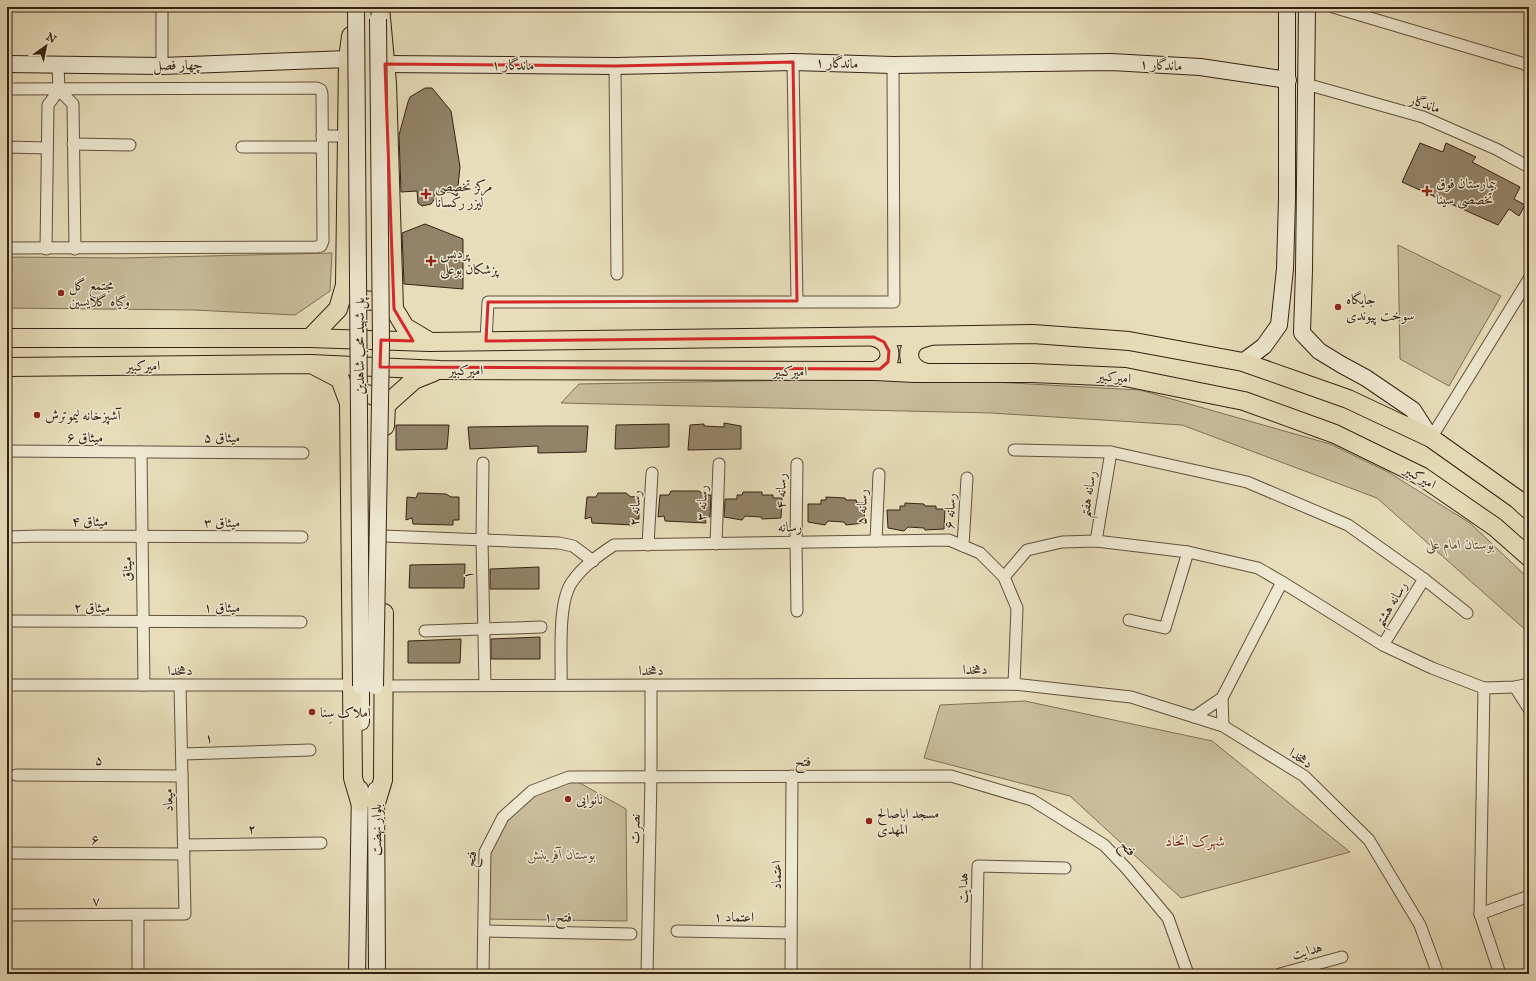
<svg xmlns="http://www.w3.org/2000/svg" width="1536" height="981" viewBox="0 0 1536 981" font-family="'IM FELL Great Primer',Amiri,serif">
<rect width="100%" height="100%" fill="#e7ddba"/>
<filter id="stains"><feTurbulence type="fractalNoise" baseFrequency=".005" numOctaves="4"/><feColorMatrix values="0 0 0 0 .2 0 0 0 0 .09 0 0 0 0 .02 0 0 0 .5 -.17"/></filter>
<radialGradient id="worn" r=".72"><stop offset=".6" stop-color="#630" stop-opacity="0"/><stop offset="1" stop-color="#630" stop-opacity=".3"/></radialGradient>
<!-- green -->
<g fill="#c9bd9d" stroke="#7f6f58">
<path d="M1398,245L1501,296L1449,386L1400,359Z"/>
<path d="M332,253L330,291L295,315L194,310L7,308V257L124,258Z"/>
<path d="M805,380L975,381L1140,390L1330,444L1388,472L1470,523L1529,579V633L1377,498L1182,425L991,413L561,403L579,384Z"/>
<path d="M1025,701L1212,741L1350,852L1181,898L1070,796L924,758L940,705Z"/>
<path d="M569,777L626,809L627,921L484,919L485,852L503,817L532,791Z"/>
</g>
<!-- building -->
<g fill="#928369" stroke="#352112">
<path d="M425,88H432L451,111L460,167L457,196L450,192L435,194L434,200L431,204L422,206L418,203L417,191L401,192L399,135L408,102L410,97Z"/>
<path d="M1420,143L1443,152L1446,143L1476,157L1472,162L1520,187L1514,199L1525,205L1519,216L1509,209L1498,225L1402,182Z"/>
<path d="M425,224L463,239V289L404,284L402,233Z"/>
<path d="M724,423L741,426V449L688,450L690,425L704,424V426L724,427Z"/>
<path d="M669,424V447L615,449L616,425Z"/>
<path d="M396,425H449L447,449L396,450Z"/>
<path d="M539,426H588L586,452L538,453V446L470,449L468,427Z"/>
<path d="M671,491H699L704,495H711L710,517H705L706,523L665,521L664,516L658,517L660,495H669Z"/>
<path d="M743,492H762V495H773V498H782L781,518L762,519L761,517L745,516L742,520L724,517L725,499H737V495H742Z"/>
<path d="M418,493L446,494L451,497H459V520H453V525L413,524L412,518L406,520L407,497L416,498Z"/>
<path d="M598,493H626L631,497L639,496V519H632L633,525L592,523L591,517L585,519L587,497H596Z"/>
<path d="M826,497L845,498L846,500H856L857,503H865L864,523L846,525L844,522L828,521L825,525L808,522V504H821V500H826Z"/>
<path d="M905,503L924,504L925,506H936V509H945L944,529L925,530L924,528L908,527L904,531L888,528L887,510H900V506H905Z"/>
<path d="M465,564L464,588H409L410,565Z"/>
<path d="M539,567V589H490V569Z"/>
<path d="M540,637V659H491V639Z"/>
<path d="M461,639L460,663H408V641Z"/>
</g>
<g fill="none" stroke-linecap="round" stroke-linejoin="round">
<defs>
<g id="street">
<path d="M1333,7L1525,64L1529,67"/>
<path d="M793,62L797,301"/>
<path d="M162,66V7"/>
<path d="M615,66L617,274"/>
<path d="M1306,84L1423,117L1496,149L1529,167"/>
<path d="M7,89L317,88L321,90L322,94L323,241L321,246L316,247L7,248"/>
<path d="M59,90L73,104L75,249"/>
<path d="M322,136H347"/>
<path d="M73,144L130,145"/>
<path d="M7,147L47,148"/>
<path d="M242,147H322"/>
<path d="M46,249L48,105L59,90L58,65"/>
<path d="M486,341L488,302H894L893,65"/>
<path d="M1431,438L1529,279"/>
<path d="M1014,450L1111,452L1247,482L1348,525L1424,579L1467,613"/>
<path d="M7,451L303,453"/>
<path d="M141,452L144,685"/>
<path d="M483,463L482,540L485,685"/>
<path d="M797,464L796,542L797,611"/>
<path d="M384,536L559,543L573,546L593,561"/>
<path d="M7,537L39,536L302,537"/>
<path d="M876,541L879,474"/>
<path d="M1096,541L1111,452"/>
<path d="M716,544L719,464"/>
<path d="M648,545L652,473"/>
<path d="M963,546L967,478"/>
<path d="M1004,577L1027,550L1062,542L1096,541L1188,552L1258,568L1282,582L1383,645L1432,668L1484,688"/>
<path d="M1129,620L1165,628L1188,552"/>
<path d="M7,621L301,622"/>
<path d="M425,631L541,627"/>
<path d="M1383,645L1424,579"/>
<path d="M7,685H353"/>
<path d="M561,685C562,658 557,603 572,582C583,566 599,555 614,545L949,540L980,553L1004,577L1017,608L1014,684"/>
<path d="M384,686L1014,684L1131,697L1223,726L1304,776L1369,840L1420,925L1438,974"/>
<path d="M1515,687L1529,709"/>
<path d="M1222,698L1282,582"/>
<path d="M1194,717L1222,698L1223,726"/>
<path d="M182,754L310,750"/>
<path d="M16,775L182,776"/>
<path d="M184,845L321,843"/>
<path d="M7,853L184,854"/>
<path d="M1480,914L1529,896"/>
<path d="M7,915L185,914L180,685"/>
<path d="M138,915V974"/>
<path d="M484,931L631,934"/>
<path d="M677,931L791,933"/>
<path d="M483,974L485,852L503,817L532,791L569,777L951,776L1032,800L1104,845L1127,869L1168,918L1188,974"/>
<path d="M647,974L651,777V685"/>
<path d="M791,974L792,776"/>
<path d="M976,974L978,866L1065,868"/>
<path d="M1280,974L1342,957"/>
<path d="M1500,974L1480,914L1484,688L1515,687L1529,684"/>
</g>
<g id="secondary">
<path d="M1307,7L1304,270L1302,333L1319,351L1342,365L1366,378L1413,410L1431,438"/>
<path d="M7,64L162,66L348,59"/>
<path d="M385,64L615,66L793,62L893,65L1111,62L1200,67L1288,80"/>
<path d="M1243,362L1264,346L1279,325L1285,269L1287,199V7"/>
<path d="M361,722V686"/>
<path d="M376,790L377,974"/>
<path d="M357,974L360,789"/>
</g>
<g id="primary">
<path d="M380,7L387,83L394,309L405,327L427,340"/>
<path d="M346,287C353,299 372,305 384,297C387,294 390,290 392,287"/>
<path d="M874,337C894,343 895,365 875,371"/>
<path d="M7,338H310L429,342L913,336L1033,334L1129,341L1243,362L1348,399L1431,438L1517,499L1529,510"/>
<path d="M310,338L338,309L345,285L347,136L348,59L351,36"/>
<path d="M315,366L340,379L349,403L353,778L360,802"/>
<path d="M7,367L311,364L440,370L875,371L915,373H1032L1125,377L1244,401L1335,434L1421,476L1495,527L1529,557"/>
<path d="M928,373C924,372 919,371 916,368C907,362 907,349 915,342C919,339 925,338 930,336"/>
<path d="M349,403C365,391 371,391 386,405"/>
<path d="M385,426L386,405L414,380L434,372"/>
<path d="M376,803L383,780L384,613"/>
</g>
</defs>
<!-- street casing -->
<use href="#street" stroke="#62503c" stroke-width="13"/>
<!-- secondary casing -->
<use href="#secondary" stroke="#352112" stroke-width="18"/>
<!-- primary casing -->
<use href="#primary" stroke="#352112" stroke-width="20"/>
<!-- street -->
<use href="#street" stroke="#efe9d2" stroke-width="11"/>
<!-- secondary -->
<use href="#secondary" stroke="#efe9d2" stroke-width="16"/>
<!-- primary -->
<use href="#primary" stroke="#e7ddba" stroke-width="18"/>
<defs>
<g id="secondary-bridge">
<path d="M356,7L361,686"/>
<path d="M375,686L381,345L378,19"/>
</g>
</defs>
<!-- secondary-bridge casing -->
<use href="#secondary-bridge" stroke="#352112" stroke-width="18" stroke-linecap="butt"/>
<!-- secondary-bridge -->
<use href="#secondary-bridge" stroke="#efe9d2" stroke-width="16"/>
</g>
<!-- marked area -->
<path fill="none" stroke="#d62828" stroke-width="3" stroke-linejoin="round" d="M793,62L797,301L488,302L486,341L874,337L884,342L889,351L888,362L880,369L380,367L381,340L413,341L394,309L385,64L615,66Z"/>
<!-- markers -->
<g fill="#8f2418" stroke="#efe9d2" stroke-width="1.5">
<path d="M1425 185h4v4h4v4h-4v4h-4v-4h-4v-4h4z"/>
<path d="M424 188h4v4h4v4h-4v4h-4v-4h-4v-4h4z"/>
<path d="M429 255h4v4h4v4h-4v4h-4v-4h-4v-4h4z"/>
<circle cx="61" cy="293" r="4"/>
<circle cx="1338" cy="307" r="4"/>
<circle cx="37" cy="415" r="4"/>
<circle cx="312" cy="712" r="4"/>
<circle cx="568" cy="799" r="4"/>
<circle cx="869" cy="821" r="4"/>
</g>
<g text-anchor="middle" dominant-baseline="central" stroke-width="3" stroke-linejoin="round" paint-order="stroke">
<!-- street labels -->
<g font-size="14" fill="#352112" stroke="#efe9d2">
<text transform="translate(837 63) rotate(2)">ماندگار ۱</text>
<text transform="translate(178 65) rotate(-1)">چهار فصل</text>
<text transform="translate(513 65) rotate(1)">ماندگار ۱</text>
<text transform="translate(1161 65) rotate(3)">ماندگار ۱</text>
<text transform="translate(1425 104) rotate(19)">ماندگار</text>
<text transform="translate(359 346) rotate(-90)">پل شهید محب شاهدین</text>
<text transform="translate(143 366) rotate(-1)">امیرکبیر</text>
<text x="466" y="370">امیرکبیر</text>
<text x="790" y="371">امیرکبیر</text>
<text transform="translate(1114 377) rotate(5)">امیرکبیر</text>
<text x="85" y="437">میثاق ۶</text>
<text x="222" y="437">میثاق ۵</text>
<text transform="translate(1420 477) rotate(30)">امیرکبیر</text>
<text transform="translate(781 491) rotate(-89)">رسانه ۴</text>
<text transform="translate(1088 494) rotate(-81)">رسانه هفتم</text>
<text transform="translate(702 503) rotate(-88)">رسانه ۳</text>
<text transform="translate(862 507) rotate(-88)">رسانه ۵</text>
<text transform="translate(635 508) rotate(-87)">رسانه ۲</text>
<text transform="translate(950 511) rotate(-87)">رسانه ۶</text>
<text x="90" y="521">میثاق ۴</text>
<text x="222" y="522">میثاق ۳</text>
<text transform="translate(790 527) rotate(-1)">رسانه</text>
<text transform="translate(127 569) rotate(-91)">میثاق</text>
<text transform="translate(468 575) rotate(-91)">۱</text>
<text transform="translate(1391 604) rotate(-59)">رسانه هشتم</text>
<text x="92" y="607">میثاق ۲</text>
<text x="222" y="607">میثاق ۱</text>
<text x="975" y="669">دهخدا</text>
<text x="180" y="670">دهخدا</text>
<text x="651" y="670">دهخدا</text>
<text transform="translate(209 738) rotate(-2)">۱</text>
<text transform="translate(1301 758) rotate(34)">دهخدا</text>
<text transform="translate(99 760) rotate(1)">۵</text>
<text x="803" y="761">فتح</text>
<text transform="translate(168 800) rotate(-91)">میعاد</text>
<text transform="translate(252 829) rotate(-1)">۲</text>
<text transform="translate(635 829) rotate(-89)">نصرت</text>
<text transform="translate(376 830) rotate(-90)">بلوار نهضت</text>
<text x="95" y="839">۶</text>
<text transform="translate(1128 848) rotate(46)">فتح</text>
<text transform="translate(471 859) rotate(-83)">فتح</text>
<text transform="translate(776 875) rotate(-90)">اعتماد</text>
<text transform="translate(963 888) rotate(-89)">هدایت</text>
<text x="96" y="900">۷</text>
<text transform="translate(558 917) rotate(1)">فتح ۱</text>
<text transform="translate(734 917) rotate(1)">اعتماد ۱</text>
<text transform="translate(1307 951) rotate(-16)">هدایت</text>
</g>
<!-- poi labels -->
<g font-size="14" fill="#352112" stroke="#efe9d2" text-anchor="start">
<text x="1436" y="183">بیمارستان فوق<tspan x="1436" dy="16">تخصصی سینا</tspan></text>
<text x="435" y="186">مرکز تخصصی<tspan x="435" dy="16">لیزر رکسانا</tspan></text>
<text x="440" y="253">پردیس<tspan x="440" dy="16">پزشکان بوعلی</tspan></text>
<text x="69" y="285">مجتمع گل<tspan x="69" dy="16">وگیاه گلایسین</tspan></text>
<text x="1346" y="299">جایگاه<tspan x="1346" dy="16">سوخت پیوندی</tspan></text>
<text x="45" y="415">آشپزخانه لیموترش</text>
<text x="320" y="712">املاک سِنا</text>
<text x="576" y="799">نانوایی</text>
<text x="877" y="813">مسجد اباصالح<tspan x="877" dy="16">المهدی</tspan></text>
</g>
<!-- park labels -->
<g font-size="14" font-style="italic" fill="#5a4835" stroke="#efe9d2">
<text x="1460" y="544">بوستان امام علی</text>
<text x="561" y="854">بوستان آفرینش</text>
</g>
<!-- neighbourhood labels -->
<g font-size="15" fill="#7a1f14" stroke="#efe9d2">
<text x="1195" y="841">شهرک اتحاد</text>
</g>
</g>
<!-- margin -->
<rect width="1536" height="981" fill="none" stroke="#e7ddba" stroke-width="24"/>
<rect x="8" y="8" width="1520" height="965" fill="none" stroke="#352112" stroke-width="2"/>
<rect x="12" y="12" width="1512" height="957" fill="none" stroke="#352112"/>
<!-- north arrow -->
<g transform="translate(46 46) rotate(33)" stroke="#efe9d2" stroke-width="3" paint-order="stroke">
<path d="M0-3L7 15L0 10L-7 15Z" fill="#352112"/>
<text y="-6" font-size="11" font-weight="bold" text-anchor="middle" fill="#352112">N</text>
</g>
<rect width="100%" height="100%" filter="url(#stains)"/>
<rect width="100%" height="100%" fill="url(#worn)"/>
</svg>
